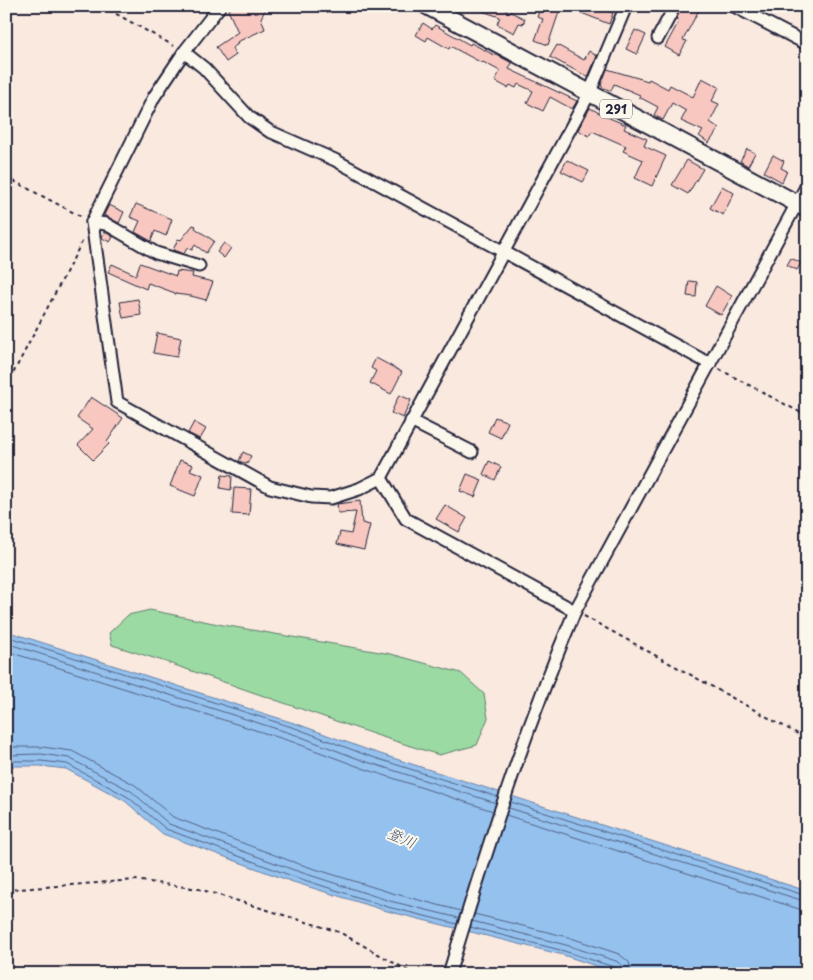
<svg xmlns="http://www.w3.org/2000/svg" width="813" height="980" viewBox="0 0 813 980" font-family="'Playpen Sans','Klee One',sans-serif">
<rect width="100%" height="100%" fill="#fae9df"/>
<filter id="ink" filterUnits="userSpaceOnUse"><feTurbulence type="fractalNoise" baseFrequency=".02" numOctaves="2"/><feDisplacementMap in="SourceGraphic" scale="10" xChannelSelector="R" yChannelSelector="G"/><feConvolveMatrix kernelMatrix="1 2 1 2 8 2 1 2 1" color-interpolation-filters="sRGB"/></filter>
<g filter="url(#ink)">
<!-- green -->
<path fill="#9bdaa2" stroke="#5e7e6e" d="M150,610L223,625L391,654L461,673L484,694L488,718L477,745L439,755L376,735L163,661L112,645L109,633L128,615Z"/>
<!-- water -->
<path fill="#95c1ee" stroke="#6781a6" d="M6,631L300,725L368,750L807,891V974H620L563,955L387,911L290,881L163,834L125,801L66,769L40,766H6Z"/>
<g fill="none" stroke-linecap="round" stroke-linejoin="round">
<!-- shore -->
<g stroke="#506283" stroke-width="1">
<path d="M6,636L298,729L366,755L498,797"/>
<path d="M6,643L296,735L364,761L496,803"/>
<path d="M6,651L293,742L362,768L493,811"/>
<path d="M6,747H42L72,751L135,785L173,817L296,863L392,893L461,911"/>
<path d="M6,755L41,754L69,758L131,791L169,824L294,870L390,901L459,918"/>
<path d="M6,761H41L67,764L128,797L166,829L292,876L388,907L457,924"/>
<path d="M511,802L807,896"/>
<path d="M509,808L807,902"/>
<path d="M506,815L799,909H807"/>
<path d="M474,914L568,937L619,954L629,962L632,974"/>
<path d="M472,921L566,945L616,961L622,965L624,974"/>
<path d="M470,927L564,951L614,967L617,969L618,974"/>
</g>
</g>
<!-- building -->
<g fill="#f8c8c0" stroke="#22223b">
<path d="M237,6H267L261,18L265,29L237,42L238,44L232,48L236,55L226,62L216,47L238,32L228,10Z"/>
<path d="M473,6H499L525,19L523,24L519,23L514,33L497,24L500,17L473,8Z"/>
<path d="M541,6H561L548,45L535,40L543,19L537,17Z"/>
<path d="M564,6H591L613,13L609,24Z"/>
<path d="M682,6H701L683,40L687,41L679,55L665,47L679,21L676,19Z"/>
<path d="M423,23L432,29L435,25L470,45L471,43L494,55L495,54L512,63L509,69L577,101L572,109L550,97L543,111L527,103L533,91L518,84L516,88L510,85L508,88L495,81L500,71L483,62L482,63L450,46L449,49L428,37L426,41L416,35Z"/>
<path d="M635,30L646,35L637,54L626,49Z"/>
<path d="M557,45L584,60L589,51L597,56L588,77L550,57Z"/>
<path d="M607,69L648,81L649,79L668,89L670,85L693,97L702,78L719,87L712,101L719,104L710,122L719,128L709,143L699,136L703,131L681,121L686,111L672,103L663,120L654,115L658,107L639,97L640,95L614,84L611,91L602,87L601,85Z"/>
<path d="M590,108L607,117L626,125L624,129L647,139L644,146L666,156L652,186L635,178L643,160L623,151L626,146L592,131L589,136L578,130Z"/>
<path d="M747,149L755,153L748,166L740,161Z"/>
<path d="M773,155L784,161L781,168L787,171L782,182L764,172Z"/>
<path d="M567,160L589,171L583,182L561,171Z"/>
<path d="M687,160L703,169L688,194L672,185Z"/>
<path d="M722,186L734,193L723,215L710,208Z"/>
<path d="M136,204L172,219L166,236L155,231L151,241L135,232L140,221L130,217Z"/>
<path d="M109,205L124,212L119,223L104,215Z"/>
<path d="M193,225L196,226L195,228L214,241L206,253L195,245L192,250L187,248L184,254L173,250L178,239L181,240Z"/>
<path d="M104,231L113,237L110,242L102,238Z"/>
<path d="M224,243L231,248L224,258L217,252Z"/>
<path d="M791,258L801,263L797,270L787,265Z"/>
<path d="M140,263L176,276L177,271L193,273L192,277L213,282L206,300L191,296L175,294V293L148,283L146,289L108,272L112,264L136,275Z"/>
<path d="M689,281L697,282L696,297L687,296Z"/>
<path d="M716,286L732,296L721,315L705,306Z"/>
<path d="M138,299L141,315L123,318L120,302Z"/>
<path d="M157,333L181,338L177,357L153,353Z"/>
<path d="M376,358L402,372L391,394L370,383L376,371L371,368Z"/>
<path d="M399,395L411,400L403,418L391,413Z"/>
<path d="M91,397L123,418L107,442L109,444L93,460L78,445L93,429L77,418Z"/>
<path d="M495,417L508,422L501,438L488,432Z"/>
<path d="M194,422L206,429L200,439L188,433Z"/>
<path d="M243,452L251,456L247,464L239,461Z"/>
<path d="M180,460L193,465L190,470L203,475L195,496L170,486Z"/>
<path d="M489,461L501,467L495,480L483,474Z"/>
<path d="M467,474L482,480L475,497L460,491Z"/>
<path d="M222,475L232,476L231,490L220,488Z"/>
<path d="M234,488L251,489L249,515L232,514Z"/>
<path d="M360,501L362,523L370,525L364,550L337,544L340,532L351,534L356,512L338,513L337,504Z"/>
<path d="M445,505L467,518L459,532L436,519Z"/>
</g>
<g fill="none" stroke-linecap="round" stroke-linejoin="round">
<defs>
<g id="minor">
<path d="M220,6L184,52L154,97L92,222L117,402L270,487L311,497L331,498L359,489L381,478L589,94L626,6"/>
<path d="M734,6L807,44"/>
<path d="M658,38L675,6"/>
<path d="M184,52L204,68L249,117L269,131L335,160L710,364"/>
<path d="M92,222L106,224L156,253L199,266"/>
<path d="M411,421L472,452"/>
<path d="M381,478L406,519L575,611"/>
<path d="M449,974C486,851 525,729 575,611L807,185"/>
</g>
<path id="highway" d="M427,6L807,209"/>
</defs>
<!-- minor casing -->
<use href="#minor" stroke="#22223b" stroke-width="15"/>
<!-- highway casing -->
<use href="#highway" stroke="#22223b" stroke-width="20"/>
<!-- path -->
<g stroke="#22223b" stroke-width="2" stroke-dasharray="4 4" stroke-linecap="butt">
<path d="M102,6L174,46"/>
<path d="M6,177L82,217"/>
<path d="M719,369L807,416"/>
<path d="M6,387L83,240"/>
<path d="M584,616L807,739"/>
<path d="M6,890L135,880L199,889L339,932L414,974"/>
</g>
<!-- minor -->
<use href="#minor" stroke="#fbf7ec" stroke-width="11"/>
<!-- highway -->
<use href="#highway" stroke="#fbf7ec" stroke-width="16"/>
</g>
</g>
<g text-anchor="middle" dominant-baseline="central" stroke-width="4" stroke-linejoin="round" paint-order="stroke">
<!-- shield labels -->
<rect fill="#fbf7ec" stroke="#636270" stroke-width="1" x="600" y="99.5" width="32" height="19" rx="4"/>
<g font-size="12" font-weight="bold" fill="#22223b">
<text x="616" y="109">291</text>
</g>
<!-- water labels -->
<g font-size="15" font-style="italic" fill="#445271" stroke="#fbf7ec">
<text transform="translate(402 837) rotate(23)">登川</text>
</g>
</g>
<!-- margin -->
<rect width="813" height="980" fill="none" stroke="#fbf7ec" stroke-width="25"/>
<rect x="12" y="12" width="788" height="955" fill="none" stroke="#22223b" stroke-width="2" filter="url(#ink)"/>
</svg>
